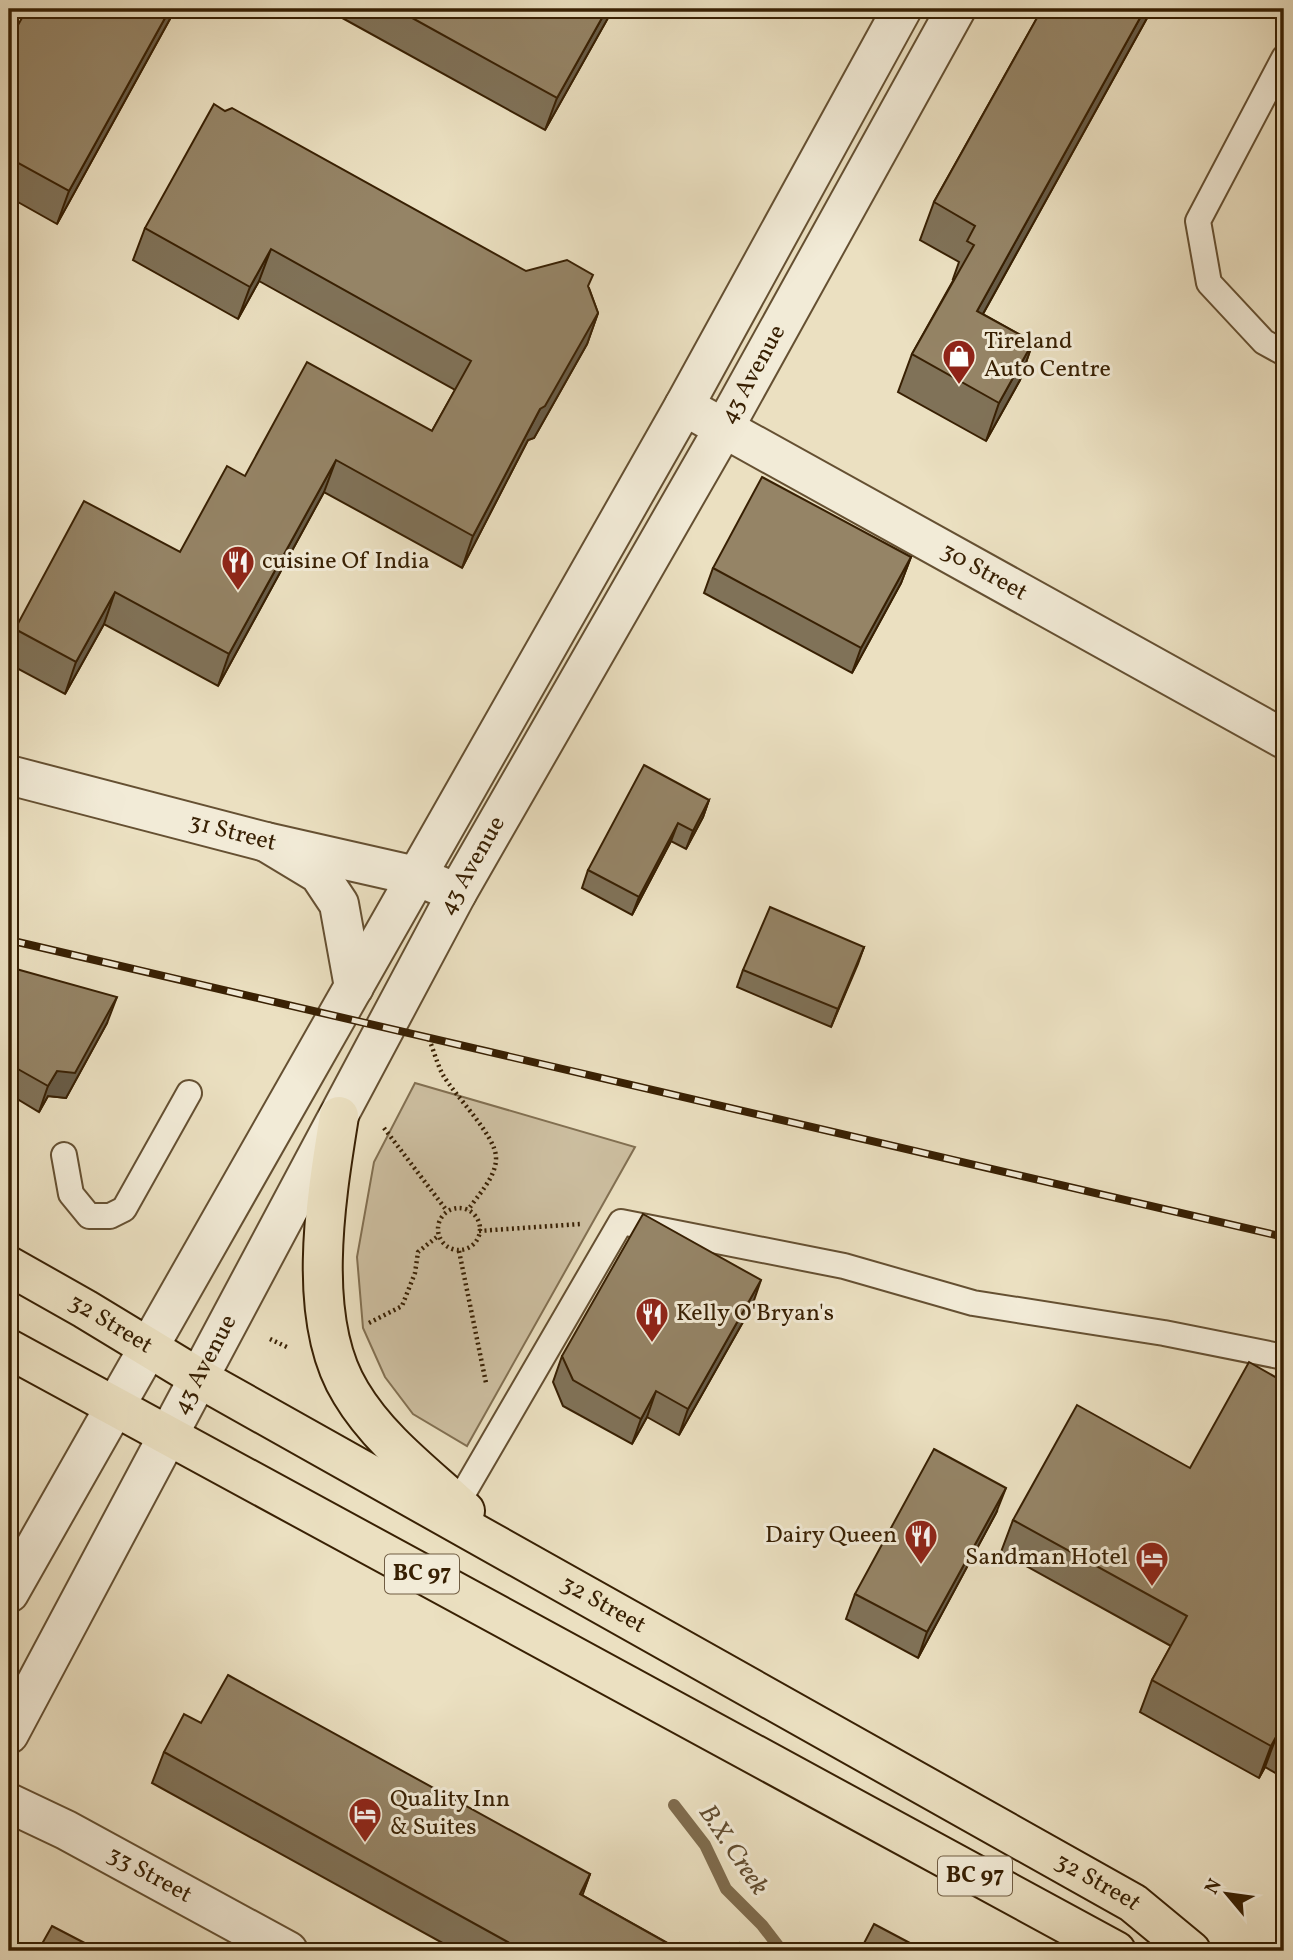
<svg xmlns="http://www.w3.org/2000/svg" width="1293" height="1960" viewBox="0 0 1293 1960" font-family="Vollkorn,serif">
<rect width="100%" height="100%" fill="#ebe0c1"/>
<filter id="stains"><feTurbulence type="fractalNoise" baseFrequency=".00286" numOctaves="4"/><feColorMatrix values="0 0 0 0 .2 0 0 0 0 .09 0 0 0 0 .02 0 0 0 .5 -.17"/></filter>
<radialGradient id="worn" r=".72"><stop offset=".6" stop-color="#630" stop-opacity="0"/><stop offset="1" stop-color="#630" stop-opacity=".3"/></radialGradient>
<!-- green -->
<path fill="#cdbfa1" stroke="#827052" stroke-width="2" d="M415,1083L635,1147L467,1446L413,1414L385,1377L363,1328L357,1257L374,1162Z"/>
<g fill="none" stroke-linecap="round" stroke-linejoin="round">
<!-- stream -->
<path stroke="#7f6c4e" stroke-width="12" d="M674,1805L705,1845L726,1889L762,1925L782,1951"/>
<defs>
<g id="service">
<path d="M1284,58L1198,221L1209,283L1264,342L1284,353"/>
<path d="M64,1155L71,1194L89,1216H110L124,1209L189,1093"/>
<path d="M457,1504L621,1222L844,1266L973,1303L1164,1333L1284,1357"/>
</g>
<g id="minor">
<path id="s1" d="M684,406L1284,739"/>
<path id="s2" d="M9,775L266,842L416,876L457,893"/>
<path id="s3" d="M9,1803L66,1830L288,1951"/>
</g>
<g id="tertiary">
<path d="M266,842L319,874L339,904L354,987"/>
<path d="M9,1593L684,406L902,9"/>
<path id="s4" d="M9,1734L457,893L724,428L956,9"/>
</g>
<g id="trunk">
<path d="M339,1116C326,1197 305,1319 351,1393C379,1440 425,1474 465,1511"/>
<path id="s5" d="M9,1266L85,1309L197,1377L1133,1903L1191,1951"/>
<path d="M9,1349L1116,1951"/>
</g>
</defs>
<!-- service casing -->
<use href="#service" stroke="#655032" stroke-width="28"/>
<!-- minor casing -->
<use href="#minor" stroke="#655032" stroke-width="42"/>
<!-- tertiary casing -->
<use href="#tertiary" stroke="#655032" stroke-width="42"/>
<!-- trunk casing -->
<use href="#trunk" stroke="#382003" stroke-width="42"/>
<!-- path -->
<g stroke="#382003" stroke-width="4.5" stroke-dasharray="2 3.5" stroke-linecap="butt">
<path d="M429,1039C434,1051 437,1064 443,1075C456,1097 495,1135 496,1157C497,1176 478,1195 468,1210"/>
<path d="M384,1128L447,1211"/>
<circle cx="459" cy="1229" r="21"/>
<path d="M479,1231L580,1224"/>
<path d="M459,1251L486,1383"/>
<path d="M369,1323L402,1306L415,1273L418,1252L438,1236"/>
<path d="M270,1339L289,1348"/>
</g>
<!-- service -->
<use href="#service" stroke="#f2ebd7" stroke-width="24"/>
<!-- minor -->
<use href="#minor" stroke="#f2ebd7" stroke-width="38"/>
<!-- tertiary -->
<use href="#tertiary" stroke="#f2ebd7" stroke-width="38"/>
<!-- trunk -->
<use href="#trunk" stroke="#ebe0c1" stroke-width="38"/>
<defs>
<path id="rail" d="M9,940L1284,1237"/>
</defs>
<!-- rail casing -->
<use href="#rail" stroke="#382003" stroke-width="8"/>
<!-- rail -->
<use href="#rail" stroke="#f2ebd7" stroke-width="5" stroke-dasharray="16" stroke-linecap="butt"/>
</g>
<!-- wall -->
<g fill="#807258" stroke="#382003" stroke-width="2">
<path d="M170,9H174L171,17L57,224L9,197V41Z"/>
<path d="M326,9H613L545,130Z"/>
<path d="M1042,9H1150L1147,18L983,314L1033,342L1020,380L986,441L898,392L912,354L954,279H953L959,262L920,240L934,202Z"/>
<path d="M145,228L526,271L589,288L598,313L587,344L534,438L528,440L462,568L324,492L218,686L104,624L65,694L9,664V646L15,629L180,552L245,476L432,431L455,390L259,281L238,319L133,260Z"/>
<path d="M911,557L901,583L852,673L704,593L713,568Z"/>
<path d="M709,800L703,817L686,849L671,841L632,915L582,888L588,870Z"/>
<path d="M864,947L831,1027L737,987L743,970Z"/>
<path d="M9,967L107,1023L66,1098L48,1096L39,1112L9,1094Z"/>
<path d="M752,1306L679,1435L647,1417L632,1444L563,1406L553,1382L562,1356Z"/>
<path d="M1284,1382V1778L1265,1767L1259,1778L1140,1712L1152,1680L1171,1646L1001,1552L1013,1520L1190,1468Z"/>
<path d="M996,1513L918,1658L846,1619L855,1594Z"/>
<path d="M201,1723L590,1874L582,1895L682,1951H457L152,1783L164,1752Z"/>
</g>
<!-- shaded-wall -->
<g fill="#685c47" stroke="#382003" stroke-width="2">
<path d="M170,9H174L171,17L57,224L69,191Z"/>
<path d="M607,9H613L545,130L557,98Z"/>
<path d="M1145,9H1150L1147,18L964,348L977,311Z"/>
<path d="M271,249L259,281L238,319L250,287Z"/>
<path d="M598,313L587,344L534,438L528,440L462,568L473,536L540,409Z"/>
<path d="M1033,342L1020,380L986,441L999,403Z"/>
<path d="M336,460L324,492L218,686L229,654Z"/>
<path d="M911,557L901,583L852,673L861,648Z"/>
<path d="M115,592L104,624L65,694L76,662Z"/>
<path d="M709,800L703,817L686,849L693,831Z"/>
<path d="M678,823L671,841L632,915L639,897Z"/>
<path d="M864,947L858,964L831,1027L838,1009Z"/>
<path d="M117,997L107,1023L66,1098L48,1096L39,1112L48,1086L57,1071Z"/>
<path d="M761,1280L752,1306L679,1435L688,1409Z"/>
<path d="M656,1391L647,1417L632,1444L641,1419Z"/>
<path d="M1006,1488L996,1513L918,1658L927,1632Z"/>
<path d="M1277,1735L1265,1767L1259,1778L1271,1746Z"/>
<path d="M590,1874L579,1905L580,1894Z"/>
</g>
<!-- building -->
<g fill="#958466" stroke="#382003" stroke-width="2">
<path d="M27,9H170L69,191L9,158V41Z"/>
<path d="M396,9H607L557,98Z"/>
<path d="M1042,9H1145L977,311L1033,342L999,403L912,354L974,245L967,241L975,226L934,202Z"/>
<path d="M214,104L225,111L232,108L526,271L567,260L593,275L588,286L598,313L545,406L540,409L473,536L336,460L229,654L115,592L76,662L15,629L84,501L180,552L227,466L245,476L307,362L432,431L471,361L271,249L250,287L145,228Z"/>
<path d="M9,472L13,474L9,482Z"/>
<path d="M762,477L911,557L861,648L713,568Z"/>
<path d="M644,765L709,800L693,831L678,823L639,897L588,870Z"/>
<path d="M770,907L864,947L838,1009L743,970Z"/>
<path d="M9,967L117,997L75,1073L57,1071L48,1086L9,1064Z"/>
<path d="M643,1214L761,1280L688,1409L656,1391L641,1419L573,1380L562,1356Z"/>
<path d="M1249,1362L1284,1382V1739L1277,1735L1271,1746L1152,1680L1187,1616L1013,1520L1077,1405L1190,1468Z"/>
<path d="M934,1449L1006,1488L927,1632L855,1594Z"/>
<path d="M228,1675L590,1874L580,1894L681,1951H524L164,1752L184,1714L201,1723Z"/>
<path d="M874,1924L925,1951H860Z"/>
<path d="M52,1926L100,1951H38Z"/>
<path d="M740,1943L756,1951H736Z"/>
</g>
<!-- icons -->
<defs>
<symbol id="shop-pin" viewBox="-11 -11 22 30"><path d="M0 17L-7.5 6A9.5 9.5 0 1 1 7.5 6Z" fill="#8f2418" stroke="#f2ebd7"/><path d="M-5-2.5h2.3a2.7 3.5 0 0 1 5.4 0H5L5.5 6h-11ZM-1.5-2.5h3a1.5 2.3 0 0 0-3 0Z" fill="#fff"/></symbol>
<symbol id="restaurant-pin" viewBox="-11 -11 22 30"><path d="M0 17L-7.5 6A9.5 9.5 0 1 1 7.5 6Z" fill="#8f2418" stroke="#f2ebd7"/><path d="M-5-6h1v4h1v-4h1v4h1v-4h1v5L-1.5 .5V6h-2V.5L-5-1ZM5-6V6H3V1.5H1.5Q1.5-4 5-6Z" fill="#fff"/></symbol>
<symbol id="hotel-pin" viewBox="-11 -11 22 30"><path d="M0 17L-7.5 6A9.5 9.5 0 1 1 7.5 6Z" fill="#8f2418" stroke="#f2ebd7"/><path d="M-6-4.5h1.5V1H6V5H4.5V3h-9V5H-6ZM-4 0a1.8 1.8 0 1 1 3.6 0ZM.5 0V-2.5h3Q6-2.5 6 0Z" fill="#fff"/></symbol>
</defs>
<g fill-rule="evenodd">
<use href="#shop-pin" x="940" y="337" width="38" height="52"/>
<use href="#restaurant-pin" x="219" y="543" width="38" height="52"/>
<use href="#restaurant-pin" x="633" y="1295" width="38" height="52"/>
<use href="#restaurant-pin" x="902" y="1517" width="38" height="52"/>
<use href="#hotel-pin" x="1133" y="1539" width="38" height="52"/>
<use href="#hotel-pin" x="346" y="1795" width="38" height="52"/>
</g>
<g text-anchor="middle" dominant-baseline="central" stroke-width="6" stroke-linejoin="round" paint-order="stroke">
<!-- shield labels -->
<g fill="#f2ebd7" stroke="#705d43" stroke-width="2">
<rect x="385" y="1554.5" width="74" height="39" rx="5"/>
<rect x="938" y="1856.5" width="74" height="39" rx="5"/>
</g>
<g font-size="23" font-weight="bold" fill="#382003">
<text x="422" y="1574">BC 97</text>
<text x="975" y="1876">BC 97</text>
</g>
<!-- poi labels -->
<g font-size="24" fill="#382003" stroke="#f2ebd7" text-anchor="start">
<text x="984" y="342">Tireland<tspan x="984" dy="28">Auto Centre</tspan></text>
<text x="262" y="562">cuisine Of India</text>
<text x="676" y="1314">Kelly O'Bryan's</text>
<text x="897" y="1536" text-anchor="end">Dairy Queen</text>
<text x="1128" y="1558" text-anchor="end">Sandman Hotel</text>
<text x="390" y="1800">Quality Inn<tspan x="390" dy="28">&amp; Suites</tspan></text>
</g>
<!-- street labels -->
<g font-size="24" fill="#382003" stroke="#f2ebd7">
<text stroke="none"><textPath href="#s4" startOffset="1550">43 Avenue</textPath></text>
<text stroke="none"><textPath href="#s1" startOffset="343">30 Street</textPath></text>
<text stroke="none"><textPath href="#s2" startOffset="231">31 Street</textPath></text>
<text stroke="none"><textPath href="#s4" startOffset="984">43 Avenue</textPath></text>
<text stroke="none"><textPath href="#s5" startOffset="117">32 Street</textPath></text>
<text stroke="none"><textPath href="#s4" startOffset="418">43 Avenue</textPath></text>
<text stroke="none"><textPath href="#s5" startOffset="684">32 Street</textPath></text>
<text stroke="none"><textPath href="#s3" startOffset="158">33 Street</textPath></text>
<text stroke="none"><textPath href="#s5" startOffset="1251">32 Street</textPath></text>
</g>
<!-- water labels -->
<g font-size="26" font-style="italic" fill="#614c2f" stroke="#f2ebd7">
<text transform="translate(733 1850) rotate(56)">B.X. Creek</text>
</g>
</g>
<!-- margin -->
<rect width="1293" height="1960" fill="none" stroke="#ebe0c1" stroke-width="35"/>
<rect x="10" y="10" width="1272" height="1939" fill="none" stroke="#382003" stroke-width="3.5"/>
<rect x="18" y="18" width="1258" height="1925" fill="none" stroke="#382003" stroke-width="2"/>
<!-- north arrow -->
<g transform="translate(1227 1894) rotate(299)" stroke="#f2ebd7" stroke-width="5" paint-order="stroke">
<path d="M0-5L12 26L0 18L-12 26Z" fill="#382003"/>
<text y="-10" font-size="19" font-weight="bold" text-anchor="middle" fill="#382003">N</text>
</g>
<rect width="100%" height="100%" filter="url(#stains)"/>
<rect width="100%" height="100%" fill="url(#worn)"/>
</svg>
